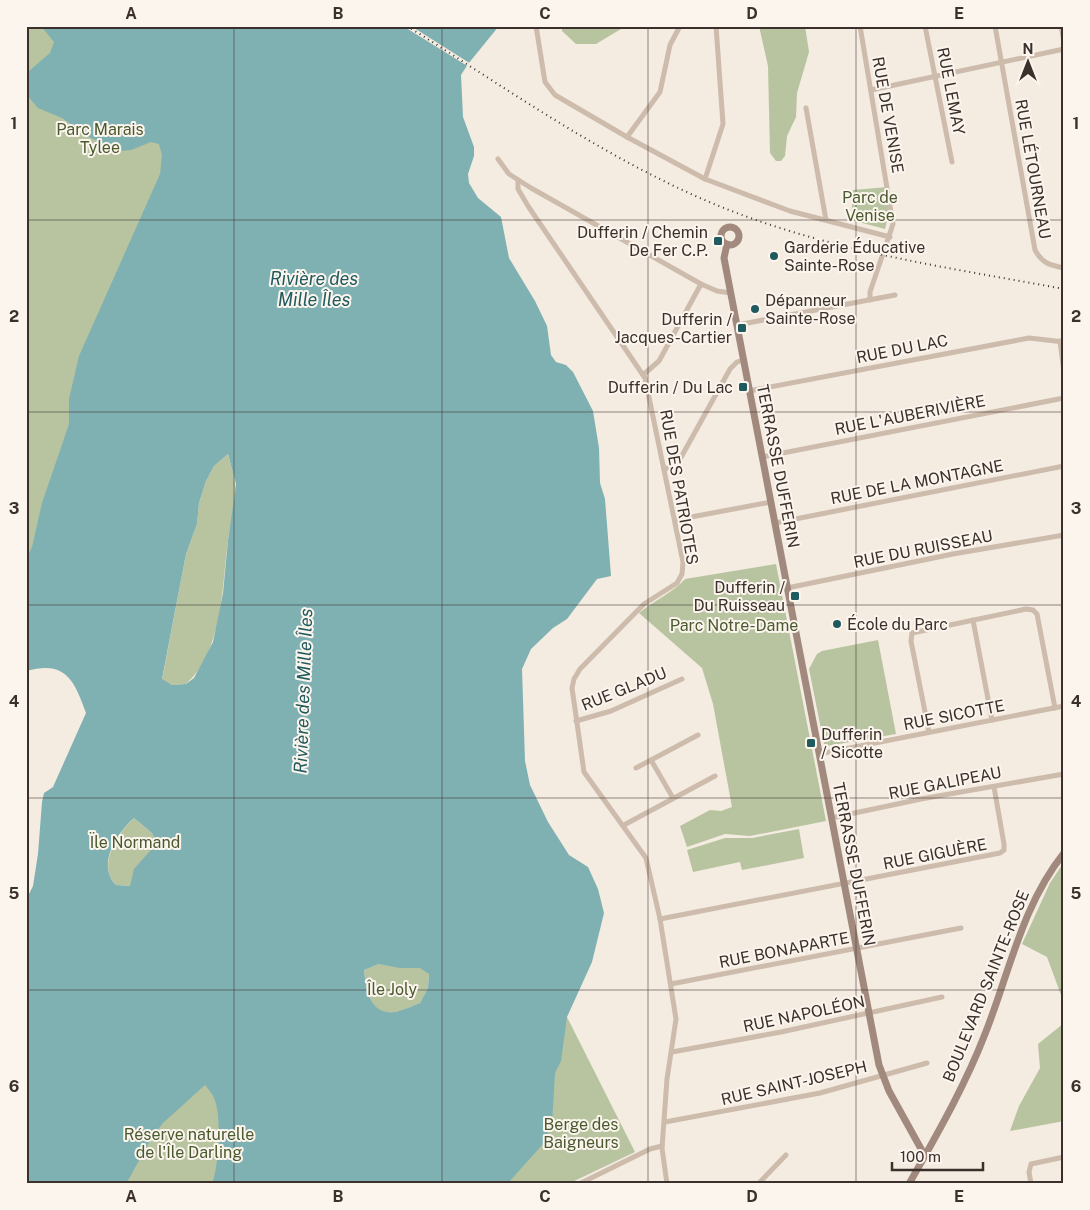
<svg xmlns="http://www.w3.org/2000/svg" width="1090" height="1210" viewBox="0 0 1090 1210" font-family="'Public Sans',sans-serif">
<rect width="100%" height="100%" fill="#f4ebe1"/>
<!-- green -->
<g fill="#b8c4a0">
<path d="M26,26H191L173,138L26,573Z"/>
<path d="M562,26H626L596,44H576L562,31Z"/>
<path d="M759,26H805L809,52L797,93L796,117L787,136L785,156L781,161H776L770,153L768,66Z"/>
<path d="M888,187L891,204L885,229L851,220L853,190Z"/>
<path d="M228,454C230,463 234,473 235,483C238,501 230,522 228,540C222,585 223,652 186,684L172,685L162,680L186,554L197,524L199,503L206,481L214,466Z"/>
<path d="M776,564L826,821L750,836L725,834L687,847L680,826L710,810L721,811L732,807L713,704L702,668L639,613C653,601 674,592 685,579Z"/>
<path d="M878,640L896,734L827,746L824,744L809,669L817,654L822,651Z"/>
<path d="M134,818L152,833L157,843L130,886L116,885C96,865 118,833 134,818Z"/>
<path d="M799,829L804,858L742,870L740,862L693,872L687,850L725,838H752Z"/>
<path d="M1064,862V1003L1047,957L1022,944L1050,883Z"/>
<path d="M389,931L429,974L428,988L420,1003C412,1006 403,1011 394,1012C369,1016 366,988 364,970L379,964Z"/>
<path d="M567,1017L635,1152L568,1184H494Z"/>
<path d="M1064,1023V1121L1010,1131L1019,1106L1040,1068L1038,1044Z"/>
<path d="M206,1072L225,1091L221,1184H114L146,1130Z"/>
</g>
<!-- water -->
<path fill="#7fb0b2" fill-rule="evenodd" d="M41,26H499L468,64L461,75L463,117L474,147V156L468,174L469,183L478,198L501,217L509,258L535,301L547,326L551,355L556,362L566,365L573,372L593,411L599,448L600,483L605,499L611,576L597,579L567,619L553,628L531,649L522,669L525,761L530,785L548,822L569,855L588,867L598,889L604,913L592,962L567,1017L561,1061L555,1073L552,1124L544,1143L507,1184H212C219,1165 222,1116 214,1098C212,1093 208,1089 205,1085L163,1123L152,1137L126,1184H26V900L33,886L38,854L42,802L44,793L53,787L86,713C74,679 65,660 26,671V559L32,547L42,503L69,424V399L79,356L160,174L162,155L159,144L151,142L131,150L120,151L89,137L62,118L38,108L26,94V80L29,71L50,53L54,42ZM228,454L236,484L235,493L228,540L223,593L213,642L194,678L186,684L172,685L162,679L186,554L197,524L199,503L206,481L214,466ZM134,818L152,833L157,843L134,869L130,886L116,885C96,865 117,833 134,818ZM379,964L400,968H420L429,974L428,988L420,1003C412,1006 402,1011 394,1012C369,1015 366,988 364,970Z"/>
<!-- pier -->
<path fill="#f4ebe1" d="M403,26H411L471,64L469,67Z"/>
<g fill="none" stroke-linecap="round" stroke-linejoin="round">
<!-- street -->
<g stroke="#cdbbac" stroke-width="5">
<path d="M536,26L545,82L555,95L627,137L705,179L790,211L890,237"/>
<path d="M860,26L893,224L870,292V300"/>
<path d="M925,26L952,162"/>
<path d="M995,26L1035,250C1042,263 1049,265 1064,268"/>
<path d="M1061,26L1064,42"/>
<path d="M871,90L1064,49"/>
<path d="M806,108L826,220"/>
<path d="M627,137L660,92L670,45L680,26"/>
<path d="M498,159L509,174L531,188L701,284L717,291L731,293"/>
<path d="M705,179L723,124L716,26"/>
<path d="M518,180V189L528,206L645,378L683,562L682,574L677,583L644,604L580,669L574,679L572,688L584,772L646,858L660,919L676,1019L667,1079L662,1148L667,1184"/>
<path d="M737,325L895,295"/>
<path d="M1060,341L1064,372"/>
<path d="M643,375L659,361L701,284"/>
<path d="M749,391L1029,338L1064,342"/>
<path d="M762,457L1064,398"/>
<path d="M664,469L672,467L679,461L730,369L737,362L743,360"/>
<path d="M675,520L771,502"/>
<path d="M775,523L1064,466"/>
<path d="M787,588L953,554L1064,535"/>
<path d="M973,620L992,720"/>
<path d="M576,721L611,711L682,679"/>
<path d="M929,732L911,641L912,633L1026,609L1033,610L1037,614L1055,708"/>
<path d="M819,754L1064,706"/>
<path d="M651,760L673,798"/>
<path d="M636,768L698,735"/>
<path d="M831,818L921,799L1064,774"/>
<path d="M624,825L715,776"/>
<path d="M660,919L1000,853L1004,850V844L994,787"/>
<path d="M671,984L961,928"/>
<path d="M672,1052L781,1032L942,997"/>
<path d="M665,1122L820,1093L927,1063"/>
<path d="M579,1184L650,1149L662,1146"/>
<path d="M758,1184L786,1155"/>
<path d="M1031,1184L1029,1172L1031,1164L1064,1157"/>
</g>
<!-- secondary -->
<g stroke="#a18a7d" stroke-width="7">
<circle cx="730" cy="236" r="9"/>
<path d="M727,244L724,258L879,1065L889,1091L925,1156"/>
<path d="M909,1184C936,1136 965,1086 985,1034C1009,974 1022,905 1064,853"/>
</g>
<!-- rail -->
<path stroke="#3b302b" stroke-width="2" stroke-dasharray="1 4" stroke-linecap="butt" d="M407,26C511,91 614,165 729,210C836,252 951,268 1064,289"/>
</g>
<!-- grid -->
<path fill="none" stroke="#3b302b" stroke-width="1" stroke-opacity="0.55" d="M234,26V1184M442,26V1184M648,26V1184M856,26V1184M26,220H1064M26,412H1064M26,605H1064M26,798H1064M26,990H1064"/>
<!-- markers -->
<g fill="#1f5a5e" stroke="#fbf5ee" stroke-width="2">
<rect x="713" y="236" width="10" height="10" rx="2.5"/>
<circle cx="774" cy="256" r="5"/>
<circle cx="755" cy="309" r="5"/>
<rect x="737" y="323" width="10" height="10" rx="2.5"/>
<rect x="738" y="382" width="10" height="10" rx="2.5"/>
<rect x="790" y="591" width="10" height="10" rx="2.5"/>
<circle cx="837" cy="624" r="5"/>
<rect x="806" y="738" width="10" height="10" rx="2.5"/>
</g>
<g text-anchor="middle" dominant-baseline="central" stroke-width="4" stroke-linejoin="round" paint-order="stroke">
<!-- street labels -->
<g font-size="16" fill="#3b302b" stroke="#fbf5ee">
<text transform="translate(951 91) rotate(79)">RUE LEMAY</text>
<text transform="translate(888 115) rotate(80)">RUE DE VENISE</text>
<text transform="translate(1033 169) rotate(80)">RUE LÉTOURNEAU</text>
<text transform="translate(902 349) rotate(-11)">RUE DU LAC</text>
<text transform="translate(910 415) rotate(-11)">RUE L'AUBERIVIÈRE</text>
<text transform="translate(778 466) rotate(79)">TERRASSE DUFFERIN</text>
<text transform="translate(917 482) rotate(-11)">RUE DE LA MONTAGNE</text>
<text transform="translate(679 487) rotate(80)">RUE DES PATRIOTES</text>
<text transform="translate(923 549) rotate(-11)">RUE DU RUISSEAU</text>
<text transform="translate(624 689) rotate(-22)">RUE GLADU</text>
<text transform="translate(954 715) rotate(-11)">RUE SICOTTE</text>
<text transform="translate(945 783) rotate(-11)">RUE GALIPEAU</text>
<text transform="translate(935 854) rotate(-11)">RUE GIGUÈRE</text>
<text transform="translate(854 864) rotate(79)">TERRASSE DUFFERIN</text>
<text transform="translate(784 950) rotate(-11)">RUE BONAPARTE</text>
<text transform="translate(986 986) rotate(-68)">BOULEVARD SAINTE-ROSE</text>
<text transform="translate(804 1014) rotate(-12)">RUE NAPOLÉON</text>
<text transform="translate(794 1083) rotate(-13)">RUE SAINT-JOSEPH</text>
</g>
<!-- park labels -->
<g font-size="16" fill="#4a5a2e" stroke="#fbf5ee">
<text x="100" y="129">Parc Marais<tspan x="100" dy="18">Tylee</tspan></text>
<text x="870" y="197">Parc de<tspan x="870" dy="18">Venise</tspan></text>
<text x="734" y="625">Parc Notre-Dame</text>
<text x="135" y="842">Ïle Normand</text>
<text x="392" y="989">Île Joly</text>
<text x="581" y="1124">Berge des<tspan x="581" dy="18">Baigneurs</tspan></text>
<text x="189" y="1134">Réserve naturelle<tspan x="189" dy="18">de l'Île Darling</tspan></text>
</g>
<!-- poi labels -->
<g font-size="16" fill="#3b302b" stroke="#fbf5ee" text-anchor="end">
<text x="708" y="232">Dufferin / Chemin<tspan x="708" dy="18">De Fer C.P.</tspan></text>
<text x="784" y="247" text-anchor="start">Garderie Éducative<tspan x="784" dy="18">Sainte-Rose</tspan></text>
<text x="765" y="300" text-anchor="start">Dépanneur<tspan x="765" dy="18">Sainte-Rose</tspan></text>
<text x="732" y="319">Dufferin /<tspan x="732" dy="18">Jacques-Cartier</tspan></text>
<text x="733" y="387">Dufferin / Du Lac</text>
<text x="785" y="587">Dufferin /<tspan x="785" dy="18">Du Ruisseau</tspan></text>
<text x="847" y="624" text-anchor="start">École du Parc</text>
<text x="821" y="734" text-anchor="start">Dufferin<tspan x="821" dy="18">/ Sicotte</tspan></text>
</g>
<!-- water labels -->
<g font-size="18" font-style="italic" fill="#1f5a5e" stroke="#fbf5ee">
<text x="314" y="278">Rivière des<tspan x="314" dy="21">Mille Îles</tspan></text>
<text transform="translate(303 691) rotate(-88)">Rivière des Mille Îles</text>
</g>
</g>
<!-- border -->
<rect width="1090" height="1210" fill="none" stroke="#fbf5ee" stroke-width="55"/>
<!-- north arrow -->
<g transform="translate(1028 62)" stroke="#fbf5ee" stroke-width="4" paint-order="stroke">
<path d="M0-4L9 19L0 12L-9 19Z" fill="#3b302b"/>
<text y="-8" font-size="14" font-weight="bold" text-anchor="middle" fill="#3b302b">N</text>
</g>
<!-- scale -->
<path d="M892 1162v8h91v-8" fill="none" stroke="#3b302b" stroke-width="2.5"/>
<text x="900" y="1162" font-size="15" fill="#3b302b" stroke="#fbf5ee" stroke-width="4" paint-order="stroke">100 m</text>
<rect x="28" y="28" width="1034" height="1154" fill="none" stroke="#3b302b" stroke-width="2"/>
<g font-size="16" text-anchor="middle" font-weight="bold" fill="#3b302b">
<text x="131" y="19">A</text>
<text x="338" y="19">B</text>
<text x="545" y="19">C</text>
<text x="752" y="19">D</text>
<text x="959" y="19">E</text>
<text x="14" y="129">1</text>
<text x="1076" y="129">1</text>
<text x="14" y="322">2</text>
<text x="1076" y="322">2</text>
<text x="14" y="514">3</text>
<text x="1076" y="514">3</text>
<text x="14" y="707">4</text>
<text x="1076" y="707">4</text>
<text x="14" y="899">5</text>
<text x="1076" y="899">5</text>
<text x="14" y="1092">6</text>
<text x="1076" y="1092">6</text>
<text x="131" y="1202">A</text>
<text x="338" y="1202">B</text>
<text x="545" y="1202">C</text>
<text x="752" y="1202">D</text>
<text x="959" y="1202">E</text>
</g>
</svg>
